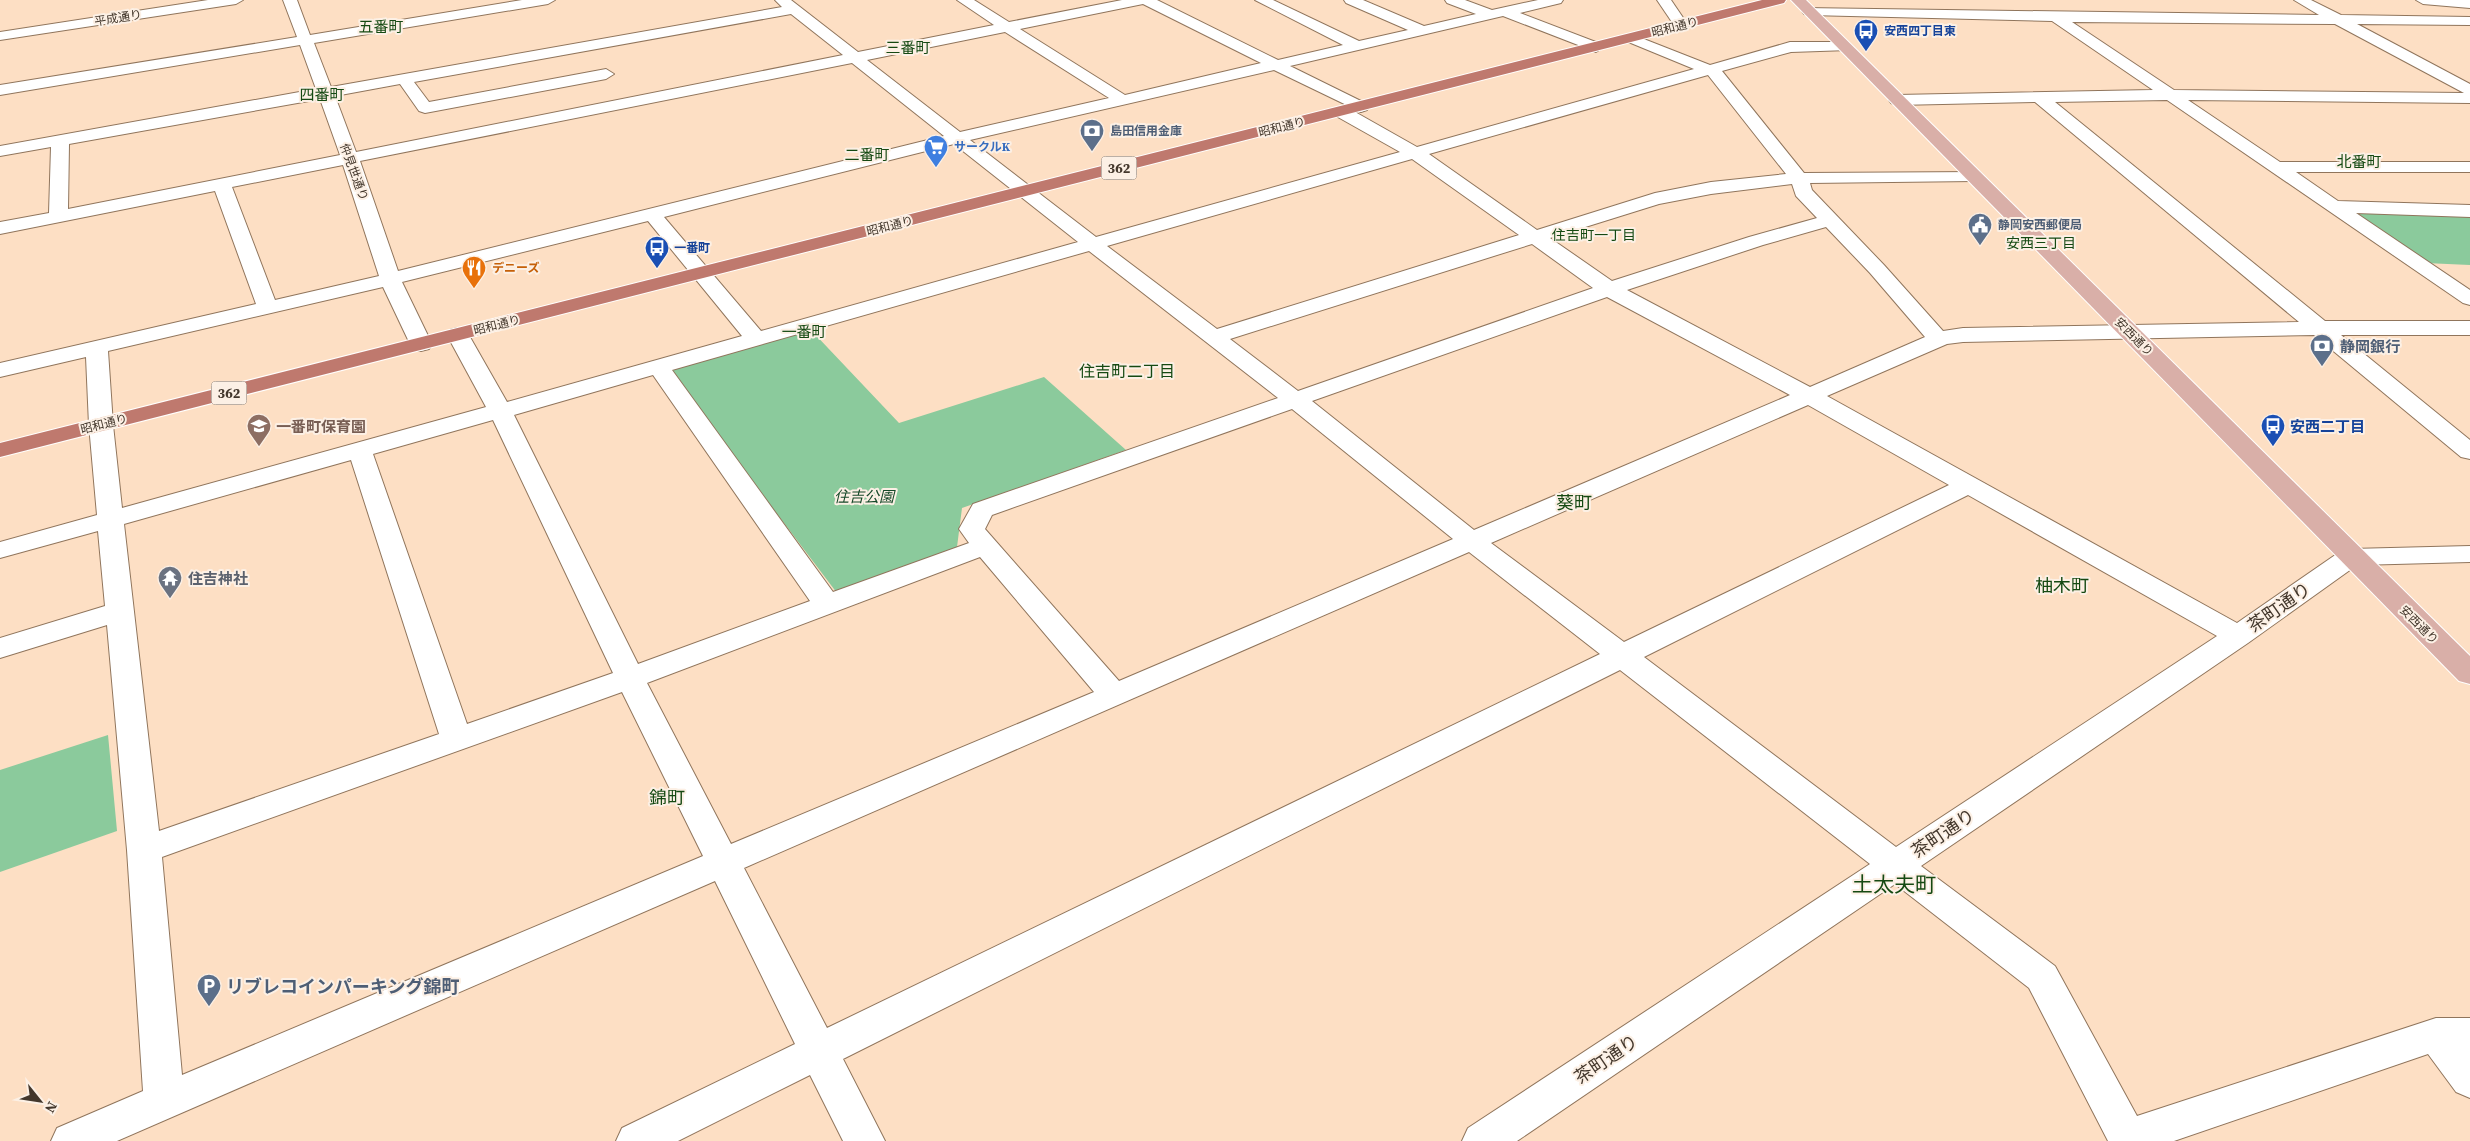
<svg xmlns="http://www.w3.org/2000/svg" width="2470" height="1141" viewBox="0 0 2470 1141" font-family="'Source Serif 4','Noto Sans JP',serif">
<rect width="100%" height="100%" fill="#fddfc4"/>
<!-- green -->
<g fill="#8bca9c">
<path d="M2341,209L2470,214V265L2425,263Z"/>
<path d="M810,329L899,423L1044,377L1126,450L962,508L957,547L837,593L668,370Z"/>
<path d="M108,735L117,831L0,872V770Z"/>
</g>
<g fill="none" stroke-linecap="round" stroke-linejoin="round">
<defs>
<g id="minor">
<path d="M208,0H243L236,4L0,40V32Z"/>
<path d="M283,0H297L310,35L522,0H555L548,4L314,43L331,87L782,7L775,0H791L858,52L994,25L957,0H974L1009,22L1122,0H1157L1278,60L1343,45L1255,0H1273L1359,41L1408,30L1346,3L1344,0H1363L1424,26L1476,14L1447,3L1445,0H1465L1492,10L1538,0H1563L1561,3L1520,13L1601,44L1604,47L1596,52L1591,50L1503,16L1290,66L1367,104L1369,107L1367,110L1361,112L1274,70L970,140L1096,237L1400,152L1336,116L1334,112L1336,108H1348L1417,147L1694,69L1626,41L1624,38L1631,34L1710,65L1790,42H1844L1852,47L1849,50L1791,52L1722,71L1804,173L1980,172L1983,176L1980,180L1974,181L1810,183L1812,190L1884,265L1943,331L1963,328L2299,322L2035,102L1897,105L1891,103L1889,100L1891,97L1897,95L2153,90L2052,21L1809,15L1804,14L1802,11L1804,8L2319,15L2294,0H2311L2341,15L2470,17V25L2357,24L2470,84V103L2188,100L2280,162H2470V172H2296L2338,201L2470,205V217L2356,213L2470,290V305L2463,303L2167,100L2055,102L2325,321H2470V335H2341L2470,440V459L2461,457L2314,335L1963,342L1947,344L1827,396L2237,623L2341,551L2351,549L2470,546V562L2357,565L2248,643L1921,866L2055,966L2137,1116L2436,1018H2470V1098L2456,1092L2428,1054L2174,1141H2108L2029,988L1895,884L1517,1141H1462L1468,1128L1870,864L1620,670L843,1059L885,1141H843L810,1075L678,1141H616L622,1128L795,1044L715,881L117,1141H51L57,1128L143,1091L127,850L107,625L0,658V638L105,606L98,531L0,558V542L97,515L89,425L86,357L0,377V363L256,304L215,191L0,234V222L49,213L51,147L0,156V146L316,89L300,45L0,95V85L297,37ZM1143,4L1261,63L1125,95L1020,29ZM791,14L843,55L356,152L335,96L400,84L419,111L425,113L606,79L614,74L606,69L429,102L414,82ZM2072,22L2335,24L2464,93L2174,90ZM1005,32L1109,98L960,132L867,60ZM852,63L944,136L398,271L360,161ZM1708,75L1786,174L1711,182L1655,193L1537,230L1429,154ZM320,99L340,155L68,209L69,144ZM954,144L1078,242L761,331L664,217ZM1412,159L1519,235L1217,329L1107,246ZM343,165L379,276L275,300L232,187ZM1792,184L1796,196L1817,218L1749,237L1612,281L1550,238L1659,204L1711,194ZM648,221L742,336L507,402L466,330L458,328L450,330L447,335L486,407L122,508L113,425L108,351L383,287L410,344L413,349L421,351L429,349L432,344L402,282ZM1826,227L1870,273L1925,337L1810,387L1627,290L1763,245ZM1532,244L1593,288L1298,391L1230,339ZM1089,251L1278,398L973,504L959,529L969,543L833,592L672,370ZM1607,297L1790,395L1474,530L1312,401ZM653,375L810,601L638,664L514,415ZM1808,405L1949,485L1624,642L1491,543ZM1292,409L1453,539L1119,681L985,529L992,515ZM493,420L613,673L467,724L373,454ZM351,460L439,734L159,831L124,524ZM1968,495L2217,636L1896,847L1644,657ZM1469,552L1600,654L827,1028L744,868ZM980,557L1094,692L731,844L647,683ZM622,692L703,856L182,1075L162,857Z"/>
<path d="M1657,0H1671L1688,25L1686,28H1676Z"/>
<path d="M2416,0H2470V8L2423,4Z"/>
</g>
<path id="major" d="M1791,0H1806L2470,656V684L2459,681Z"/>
<path id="highway" d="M1762,0H1786L1784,3L0,457V443Z"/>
</defs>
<!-- minor casing -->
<use href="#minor" stroke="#90755c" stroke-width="2"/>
<!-- major casing -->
<use href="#major" stroke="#fff" stroke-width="2"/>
<!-- highway casing -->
<use href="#highway" stroke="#fff" stroke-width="2"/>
<!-- minor -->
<use href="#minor" fill="#fff" fill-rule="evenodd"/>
<!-- major -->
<use href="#major" fill="#d9afa8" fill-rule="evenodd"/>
<!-- highway -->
<use href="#highway" fill="#bf796e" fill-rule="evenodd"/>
</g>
<!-- icons -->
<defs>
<symbol id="bus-pin" viewBox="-11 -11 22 30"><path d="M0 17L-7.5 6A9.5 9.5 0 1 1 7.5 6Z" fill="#1a4fb4" stroke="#fcf0e5"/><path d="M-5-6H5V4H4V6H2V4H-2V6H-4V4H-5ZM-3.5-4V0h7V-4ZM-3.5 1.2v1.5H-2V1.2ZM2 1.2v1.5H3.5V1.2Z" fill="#fff"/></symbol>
<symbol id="bank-pin" viewBox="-11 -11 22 30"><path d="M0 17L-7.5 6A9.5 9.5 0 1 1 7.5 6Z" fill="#5c6f8a" stroke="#fcf0e5"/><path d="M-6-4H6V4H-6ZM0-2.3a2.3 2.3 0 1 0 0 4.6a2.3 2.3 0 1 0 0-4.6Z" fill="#fff"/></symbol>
<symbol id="supermarket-pin" viewBox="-11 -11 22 30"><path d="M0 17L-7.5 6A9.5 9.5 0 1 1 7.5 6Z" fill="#3f7fe0" stroke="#fcf0e5"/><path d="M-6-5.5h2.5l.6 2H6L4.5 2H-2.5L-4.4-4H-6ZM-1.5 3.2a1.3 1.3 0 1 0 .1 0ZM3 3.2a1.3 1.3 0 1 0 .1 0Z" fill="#fff"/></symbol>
<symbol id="civic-pin" viewBox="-11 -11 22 30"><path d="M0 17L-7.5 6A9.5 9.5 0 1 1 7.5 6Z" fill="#5c6f8a" stroke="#fcf0e5"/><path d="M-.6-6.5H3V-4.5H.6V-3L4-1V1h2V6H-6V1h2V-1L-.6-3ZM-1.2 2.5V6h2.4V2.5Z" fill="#fff"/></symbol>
<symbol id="restaurant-pin" viewBox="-11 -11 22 30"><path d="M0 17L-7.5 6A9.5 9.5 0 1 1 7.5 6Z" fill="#e8710a" stroke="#fcf0e5"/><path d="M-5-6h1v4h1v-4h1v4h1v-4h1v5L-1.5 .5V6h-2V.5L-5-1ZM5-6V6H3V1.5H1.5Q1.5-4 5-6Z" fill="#fff"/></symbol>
<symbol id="school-pin" viewBox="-11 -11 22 30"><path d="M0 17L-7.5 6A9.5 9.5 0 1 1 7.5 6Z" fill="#8d6e63" stroke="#fcf0e5"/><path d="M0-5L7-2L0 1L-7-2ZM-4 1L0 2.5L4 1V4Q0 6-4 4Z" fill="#fff"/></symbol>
<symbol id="temple-pin" viewBox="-11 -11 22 30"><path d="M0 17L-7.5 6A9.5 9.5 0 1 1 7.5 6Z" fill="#6b7280" stroke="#fcf0e5"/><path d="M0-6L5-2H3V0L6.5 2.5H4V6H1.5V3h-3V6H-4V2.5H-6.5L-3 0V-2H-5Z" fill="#fff"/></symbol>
<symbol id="parking-pin" viewBox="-11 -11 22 30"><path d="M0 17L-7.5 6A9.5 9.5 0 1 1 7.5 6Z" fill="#5c6f8a" stroke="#fcf0e5"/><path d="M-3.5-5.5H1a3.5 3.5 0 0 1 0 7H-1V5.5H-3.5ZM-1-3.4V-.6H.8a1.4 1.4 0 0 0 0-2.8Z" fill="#fff"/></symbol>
</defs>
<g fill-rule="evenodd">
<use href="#bus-pin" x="1852" y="17" width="28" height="38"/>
<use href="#bank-pin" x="1078" y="117" width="28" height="38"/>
<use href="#supermarket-pin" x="922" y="133" width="28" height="38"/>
<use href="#civic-pin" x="1966" y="211" width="28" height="38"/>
<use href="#bus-pin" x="643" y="234" width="28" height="38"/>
<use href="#restaurant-pin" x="460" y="254" width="28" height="38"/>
<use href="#bank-pin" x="2308" y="332" width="28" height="38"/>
<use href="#school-pin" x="245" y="412" width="28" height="38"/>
<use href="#bus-pin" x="2259" y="412" width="28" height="38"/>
<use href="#temple-pin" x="156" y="564" width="28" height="38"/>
<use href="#parking-pin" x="195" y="972" width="28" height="38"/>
</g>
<g text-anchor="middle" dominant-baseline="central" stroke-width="4" stroke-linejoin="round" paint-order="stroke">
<!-- far-street labels -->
<g font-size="12" fill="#43372c" stroke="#fcf0e5">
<text transform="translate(118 18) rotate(-9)">平成通り</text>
<text transform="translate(1675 27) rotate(-14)">昭和通り</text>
<text transform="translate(1282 127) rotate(-14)">昭和通り</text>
<text transform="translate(354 172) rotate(70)">仲見世通り</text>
<text transform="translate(890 226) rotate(-14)">昭和通り</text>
<text transform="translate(497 325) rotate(-14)">昭和通り</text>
<text transform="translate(2134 337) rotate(45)">安西通り</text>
<text transform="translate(104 424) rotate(-14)">昭和通り</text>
<text transform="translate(2419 625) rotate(45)">安西通り</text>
</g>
<!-- far-transit labels -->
<g font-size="12" font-weight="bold" fill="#164399" stroke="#fcf0e5" text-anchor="start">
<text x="1884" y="31">安西四丁目東</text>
<text x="674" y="248">一番町</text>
</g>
<!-- far-service labels -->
<g font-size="12" font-weight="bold" fill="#4e5e75" stroke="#fcf0e5" text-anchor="start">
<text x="1110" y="131">島田信用金庫</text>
<text x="1998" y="225">静岡安西郵便局</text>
</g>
<!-- far-shop labels -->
<g font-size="12" font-weight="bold" fill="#366cbe" stroke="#fcf0e5" text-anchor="start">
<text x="954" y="147">サークルK</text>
</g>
<!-- far-food labels -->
<g font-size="12" font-weight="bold" fill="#c56008" stroke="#fcf0e5" text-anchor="start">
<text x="492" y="268">デニーズ</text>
</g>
<!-- shield labels -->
<g fill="#fcf0e5" stroke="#7a6e64" stroke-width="1">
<rect x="1101.5" y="156.5" width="35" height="23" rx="4"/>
<rect x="211.5" y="381.5" width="35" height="23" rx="4"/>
</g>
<g font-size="14" font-weight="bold" fill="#43372c">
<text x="1119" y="168">362</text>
<text x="229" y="393">362</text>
</g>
<!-- far-neighbourhood labels -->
<g font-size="14" fill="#154912" stroke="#fcf0e5">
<text x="1594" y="235">住吉町一丁目</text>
<text x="2041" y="243">安西三丁目</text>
</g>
<!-- far-quarter labels -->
<g font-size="15" fill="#154912" stroke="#fcf0e5">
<text x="381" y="26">五番町</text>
<text x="908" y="47">三番町</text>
<text x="322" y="94">四番町</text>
<text x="867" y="154">二番町</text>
<text x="2359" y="161">北番町</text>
<text x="804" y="331">一番町</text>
</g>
<!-- service labels -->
<g font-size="15" font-weight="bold" fill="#4e5e75" stroke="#fcf0e5" text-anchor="start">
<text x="2340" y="346">静岡銀行</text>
</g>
<!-- education labels -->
<g font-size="15" font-weight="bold" fill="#785e54" stroke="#fcf0e5" text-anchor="start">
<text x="276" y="426">一番町保育園</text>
</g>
<!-- transit labels -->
<g font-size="15" font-weight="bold" fill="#164399" stroke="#fcf0e5" text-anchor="start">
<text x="2290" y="426">安西二丁目</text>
</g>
<!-- park labels -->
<g font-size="15" font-style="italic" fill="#154828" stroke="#fcf0e5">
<text x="864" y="496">住吉公園</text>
</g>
<!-- worship labels -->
<g font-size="15" font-weight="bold" fill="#5b616d" stroke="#fcf0e5" text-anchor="start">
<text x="188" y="578">住吉神社</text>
</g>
<!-- neighbourhood labels -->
<g font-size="16" fill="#154912" stroke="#fcf0e5">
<text x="1127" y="371">住吉町二丁目</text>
</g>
<!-- quarter labels -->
<g font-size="18" fill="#154912" stroke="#fcf0e5">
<text x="1574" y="502">葵町</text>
<text x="2062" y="585">柚木町</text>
<text x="667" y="797">錦町</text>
</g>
<!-- near-street labels -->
<g font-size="18" fill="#43372c" stroke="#fcf0e5">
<text transform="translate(2279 607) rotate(-35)">茶町通り</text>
<text transform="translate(1943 833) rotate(-34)">茶町通り</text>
<text transform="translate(1606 1059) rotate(-34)">茶町通り</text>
</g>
<!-- near-service labels -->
<g font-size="18" font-weight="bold" fill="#4e5e75" stroke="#fcf0e5" text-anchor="start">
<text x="226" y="986">リブレコインパーキング錦町</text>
</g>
<!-- near-quarter labels -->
<g font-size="21" fill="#154912" stroke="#fcf0e5">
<text x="1894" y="884">土太夫町</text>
</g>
</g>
<!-- north arrow -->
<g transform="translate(40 1101) rotate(120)" stroke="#fcf0e5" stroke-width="4" paint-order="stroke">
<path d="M0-4L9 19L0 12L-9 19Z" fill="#43372c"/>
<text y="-8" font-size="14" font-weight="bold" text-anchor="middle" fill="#43372c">N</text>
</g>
</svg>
